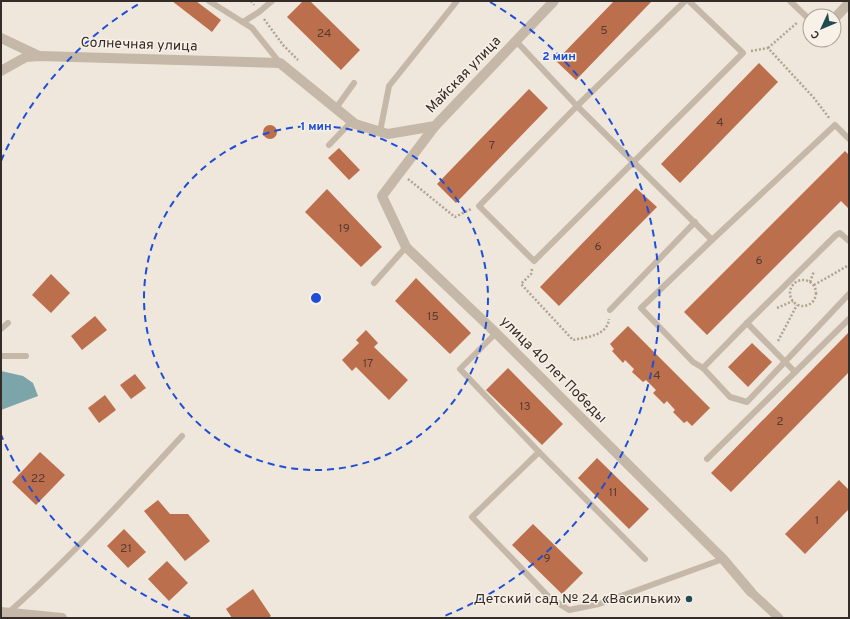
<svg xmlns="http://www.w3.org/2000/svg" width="850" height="619" viewBox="0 0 850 619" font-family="Overpass,sans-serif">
<rect width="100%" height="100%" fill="#efe7db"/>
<!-- water -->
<path fill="#7ca5aa" d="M1,371L23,376L33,383L38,396L1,410Z"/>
<!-- building -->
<g fill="#bc6f4c">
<path d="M172,1H196L221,20L212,32Z"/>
<path d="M303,1H310L360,50L341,70L287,17Z"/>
<path d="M614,1H652L576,80L556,61Z"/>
<path d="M759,63L778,82L680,183L661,164Z"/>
<path d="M529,89L548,108L456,203L437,184Z"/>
<circle cx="270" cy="132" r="7"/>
<path d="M339,148L360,170L349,180L328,158Z"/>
<path d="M845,151L849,155V209L841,201L707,335L684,312Z"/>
<path d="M636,188L657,207L559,306L540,287Z"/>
<path d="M327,189L382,247L361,267L305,212Z"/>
<path d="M51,274L70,293L51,313L32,295Z"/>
<path d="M416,278L471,333L450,354L395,301Z"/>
<path d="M95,316L107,330L82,350L71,336Z"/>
<path d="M628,326L710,408L692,426L687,421L684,423L673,412L675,410L667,401L664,404L653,393L656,390L646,380L643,382L632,372L634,369L625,360L623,363L612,351L614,349L610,344Z"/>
<path d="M366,330L378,343L374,347L408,380L389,400L356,367L352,371L342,360L359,343L356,340Z"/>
<path d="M849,332V372L731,492L711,473Z"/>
<path d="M752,343L772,362L748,387L728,367Z"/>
<path d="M508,368L563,424L542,445L486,390Z"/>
<path d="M135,374L146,388L131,399L120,385Z"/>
<path d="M105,395L116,410L99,423L88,408Z"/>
<path d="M40,452L65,475L36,505L12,482Z"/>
<path d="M597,458L649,509L629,529L578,478Z"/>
<path d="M839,480L849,490V509L805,554L785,534Z"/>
<path d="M158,500L170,514H188L210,541L185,561L144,511Z"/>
<path d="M533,524L583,573L562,594L512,545Z"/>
<path d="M124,529L146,552L128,568L107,546Z"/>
<path d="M167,561L188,583L169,601L148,579Z"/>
<path d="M253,589L271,616L268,618H232L226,609Z"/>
</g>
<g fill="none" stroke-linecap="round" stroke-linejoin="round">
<!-- path -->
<g stroke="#b2a292" stroke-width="2.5" stroke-dasharray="2 2" stroke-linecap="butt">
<path d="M251,1L254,5"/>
<path d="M264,19L283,45L298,60"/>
<path d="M768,48L798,22"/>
<path d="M751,51L768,48L814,98L830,119"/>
<path d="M408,179L455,217L471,209"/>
<path d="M532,269L531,274L521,284L573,340C587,337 607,336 609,319"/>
<circle cx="803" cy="293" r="13"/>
<path d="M810,282L814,271"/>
<path d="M814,285L849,265"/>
<path d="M777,308L793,301"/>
<path d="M778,341L797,305"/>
</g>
<!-- service -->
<g stroke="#c6b8a8" stroke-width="6">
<path d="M209,1L252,28L280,63"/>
<path d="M685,1L577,106L479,206L534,261L743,53L689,1"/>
<path d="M790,1L810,20"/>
<path d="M243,22L259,12L272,1"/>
<path d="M516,41L577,106L712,240"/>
<path d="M336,108L354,83"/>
<path d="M380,132L389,86L457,1"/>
<path d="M329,145L352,121"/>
<path d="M849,241L840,233L836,235L747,323L703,368L730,397L747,402L849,294"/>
<path d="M374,283L406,247"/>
<path d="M610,310L695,222"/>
<path d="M747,323L795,372"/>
<path d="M1,329L8,323"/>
<path d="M496,333L460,369L539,452L472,517L550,598L569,610L599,604L723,559"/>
<path d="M1,356H26"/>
<path d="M703,368L693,362L641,308L712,240L835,125L849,139"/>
<path d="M539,452L645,559"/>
<path d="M707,459L849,319"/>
<path d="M8,613C70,558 126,497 182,436"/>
</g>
<!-- pedestrian -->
<path stroke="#c6b8a8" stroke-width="9" d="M751,592L779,618"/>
<!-- minor -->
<g stroke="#c6b8a8" stroke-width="10">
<path d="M834,19L849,3"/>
<path d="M1,38L39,56"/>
<path d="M1,71L26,57L39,56L280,63L355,124L388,134L435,126L554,1"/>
<path d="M435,126L382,196L406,247L496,333L723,559L751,592"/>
<path d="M1,612L62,618"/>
</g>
</g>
<!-- distance rings -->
<g fill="none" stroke="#1d4ed8" stroke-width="2" stroke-dasharray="7 5">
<circle cx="316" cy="298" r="172"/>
<path d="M190 617A343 343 0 0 1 1 435M1 161A343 343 0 0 1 142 2M490 2A343 343 0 0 1 442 617"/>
</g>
<!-- markers -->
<circle fill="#204b52" stroke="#f8f1e7" stroke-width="1.5" cx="689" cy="599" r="4"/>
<g text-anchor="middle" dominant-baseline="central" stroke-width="3" stroke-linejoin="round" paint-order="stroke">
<!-- number labels -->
<g font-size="12" fill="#563d31">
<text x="604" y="31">5</text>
<text x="324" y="34">24</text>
<text x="720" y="123">4</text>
<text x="492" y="146">7</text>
<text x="344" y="229">19</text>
<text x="598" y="247">6</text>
<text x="759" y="261">6</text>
<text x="433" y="317">15</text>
<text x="368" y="364">17</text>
<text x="657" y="376">4</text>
<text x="525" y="407">13</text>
<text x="780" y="422">2</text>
<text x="38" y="479">22</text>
<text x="613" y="493">11</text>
<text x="817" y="521">1</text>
<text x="126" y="549">21</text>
<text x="547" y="559">9</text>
</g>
<!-- street labels -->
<g font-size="14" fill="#342c28" stroke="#f8f1e7">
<text transform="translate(139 45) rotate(2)">Солнечная улица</text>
<text transform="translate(464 75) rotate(-46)">Майская улица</text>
<text transform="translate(553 370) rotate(45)">улица 40 лет Победы</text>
</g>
<!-- poi labels -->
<g font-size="14" fill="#342c28" stroke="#f8f1e7" text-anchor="end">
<text x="681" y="599">Детский сад № 24 «Васильки»</text>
</g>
</g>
<circle cx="316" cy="298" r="6" fill="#1d4ed8" stroke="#f8f1e7" stroke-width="2"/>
<g font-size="12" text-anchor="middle" font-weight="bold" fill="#1d4ed8" stroke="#f8f1e7" stroke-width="3" stroke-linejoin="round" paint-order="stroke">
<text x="559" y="60">2 мин</text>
<text x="316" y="130">1 мин</text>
</g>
<!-- border -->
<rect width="850" height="619" fill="none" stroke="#342c28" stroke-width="4"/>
<!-- north arrow -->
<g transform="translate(822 28) rotate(226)"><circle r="19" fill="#f8f1e7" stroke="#aaa29b"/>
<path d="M0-3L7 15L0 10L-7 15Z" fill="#204b52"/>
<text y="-6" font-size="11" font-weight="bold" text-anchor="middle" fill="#342c28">С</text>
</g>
</svg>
